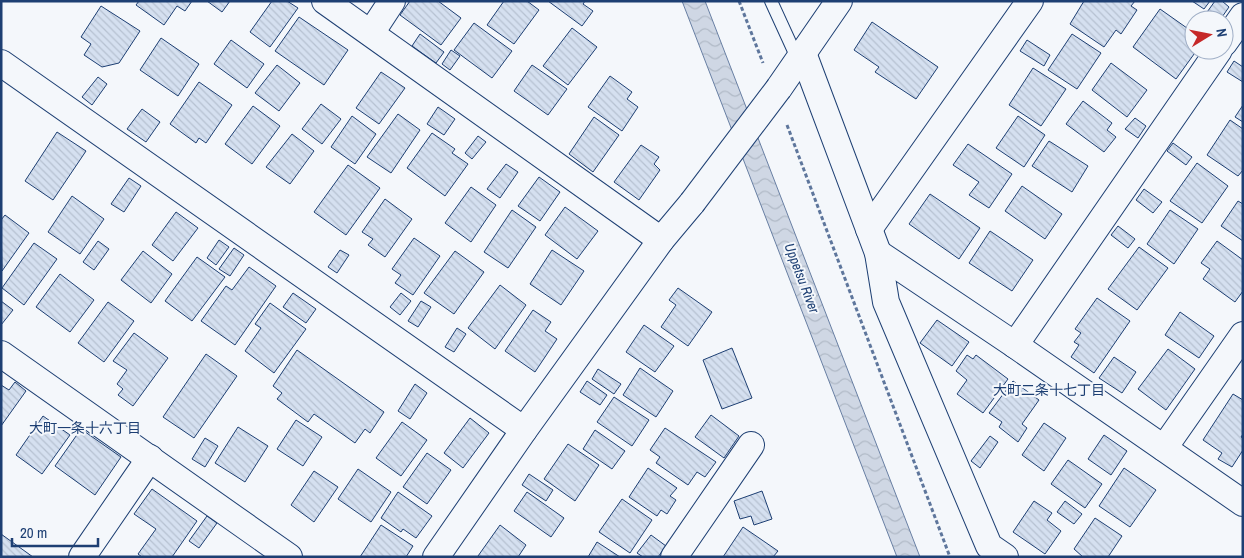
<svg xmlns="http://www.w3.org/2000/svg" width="1244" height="558" viewBox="0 0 1244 558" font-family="'Archivo Narrow','Noto Sans JP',sans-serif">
<defs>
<pattern id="water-waves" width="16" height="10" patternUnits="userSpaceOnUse" patternTransform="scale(1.25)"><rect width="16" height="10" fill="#cfd7e4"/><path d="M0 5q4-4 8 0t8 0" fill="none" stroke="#b1bac7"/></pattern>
<pattern id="building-back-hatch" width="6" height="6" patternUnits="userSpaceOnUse" patternTransform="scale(1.25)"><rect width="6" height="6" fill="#d5e0f0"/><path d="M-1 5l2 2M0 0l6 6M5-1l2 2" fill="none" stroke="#b6c1d1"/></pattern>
</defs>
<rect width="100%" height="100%" fill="#f4f7fb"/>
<!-- water -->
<path fill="url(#water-waves)" stroke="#687fa3" d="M682,1H705L920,557H897Z"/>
<!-- building -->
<g fill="url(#building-back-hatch)" stroke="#1d3f73">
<path d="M139,1H192L185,11L177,6L164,25L136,5Z"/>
<path d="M207,1H230L222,12Z"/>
<path d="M272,1H287L298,8L270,47L250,32Z"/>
<path d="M410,1H438L461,18L441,45L400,15Z"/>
<path d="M504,1H527L539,10L514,44L487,25Z"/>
<path d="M548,1H585L583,4L593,11L582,26Z"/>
<path d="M1084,1H1135L1131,6L1137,10L1121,34L1116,30L1104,47L1070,24Z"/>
<path d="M1192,1H1210L1204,9Z"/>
<path d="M1215,1H1222L1229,7L1220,20H1212L1205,15Z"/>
<path d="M101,6L140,31L119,63L102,67L84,55L91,44L81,37Z"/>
<path d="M1160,9L1194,33V50H1197L1176,79L1133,47Z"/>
<path d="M299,17L348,50L324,85L275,51Z"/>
<path d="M872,22L938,67L916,99L875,72L879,67L854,50Z"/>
<path d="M474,23L512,51L492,78L454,50Z"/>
<path d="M572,28L597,47L568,85L543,66Z"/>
<path d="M420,34L444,52L436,63L412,46Z"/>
<path d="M1072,34L1101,53L1077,89L1048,70Z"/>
<path d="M161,38L199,64L178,96L140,70Z"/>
<path d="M231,40L264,64L247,88L214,64Z"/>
<path d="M1027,40L1050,55L1044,66L1020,51Z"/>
<path d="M451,50L460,56L450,70L442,64Z"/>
<path d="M1234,61L1243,67V82L1227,72Z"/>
<path d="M1111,63L1147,90L1127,117L1092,90Z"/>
<path d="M277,65L300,83L279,111L255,93Z"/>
<path d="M532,65L567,89L548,115L514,91Z"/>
<path d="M1033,68L1066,89L1041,126L1009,105Z"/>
<path d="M381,72L405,88L379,124L356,108Z"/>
<path d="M610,76L632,92L627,99L638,107L622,131L588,107Z"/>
<path d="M98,77L107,84L92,105L82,97Z"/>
<path d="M199,82L232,105L206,143L199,138L196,143L170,124Z"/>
<path d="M1083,101L1112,123L1107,130L1116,137L1104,152L1066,124Z"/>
<path d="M321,104L341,119L322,144L302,129Z"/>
<path d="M1243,105V122L1235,117Z"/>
<path d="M253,106L280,126L252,164L225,144Z"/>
<path d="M438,107L455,119L444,135L427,124Z"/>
<path d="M142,109L160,122L146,142L127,129Z"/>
<path d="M398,114L420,130L391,173L367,157Z"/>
<path d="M352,116L376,134L355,164L331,147Z"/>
<path d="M1018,116L1045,135L1024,167L996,148Z"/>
<path d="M594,117L619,135L593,172L569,154Z"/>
<path d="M1135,118L1146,126L1138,138L1125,129Z"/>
<path d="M1230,120L1243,129V170L1238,176L1207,155Z"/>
<path d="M57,132L86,151L53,200L25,181Z"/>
<path d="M432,133L455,149L452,153L468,164L445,196L407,168Z"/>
<path d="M292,134L314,151L290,184L266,167Z"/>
<path d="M478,136L486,142L472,159L465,153Z"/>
<path d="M1049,141L1088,166L1072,192L1032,166Z"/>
<path d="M1173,143L1192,157L1186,165L1167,151Z"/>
<path d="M968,144L1012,174L989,208L969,195L979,182L953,165Z"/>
<path d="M641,145L659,157L654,164L660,170L639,200L614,182Z"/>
<path d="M1197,163L1228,186L1202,223L1170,201Z"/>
<path d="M506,164L518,172L500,198L487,189Z"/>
<path d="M348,165L380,188L346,235L314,212Z"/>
<path d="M539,177L560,192L540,221L518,206Z"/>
<path d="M129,178L141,186L124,212L111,204Z"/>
<path d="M1022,186L1062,214L1045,239L1005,211Z"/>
<path d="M471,187L496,205L471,242L445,223Z"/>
<path d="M1144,189L1162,202L1153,213L1136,200Z"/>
<path d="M930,194L980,228L959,259L909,224Z"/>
<path d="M72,196L104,219L80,254L48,232Z"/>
<path d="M385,199L412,219L385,257L368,245L373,239L362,232Z"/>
<path d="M1238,201L1243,204V241L1221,226Z"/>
<path d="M565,207L598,231L577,259L545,235Z"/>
<path d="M512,210L536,227L508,268L484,252Z"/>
<path d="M1170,210L1198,229L1174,264L1147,244Z"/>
<path d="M176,212L198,228L173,261L152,245Z"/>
<path d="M5,215L29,233L2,271L1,220Z"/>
<path d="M1118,226L1135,239L1128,248L1111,235Z"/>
<path d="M990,231L1033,260L1012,291L969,263Z"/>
<path d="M414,238L440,256L413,295L395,283L401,275L392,269Z"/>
<path d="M219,240L229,247L216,265L207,258Z"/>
<path d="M98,241L109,249L94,270L83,262Z"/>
<path d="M1217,241L1243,260V291L1235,302L1203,279L1210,269L1201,263Z"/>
<path d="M34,243L57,259L24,305L2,288Z"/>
<path d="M1139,247L1168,268L1137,310L1108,289Z"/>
<path d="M234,248L244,255L230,276L219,269Z"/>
<path d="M340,250L349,255L337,273L328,267Z"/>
<path d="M552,250L584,271L561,305L530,284Z"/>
<path d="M143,251L172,274L151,303L121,280Z"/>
<path d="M455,251L484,272L454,314L424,293Z"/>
<path d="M197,257L225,277L192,321L165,301Z"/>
<path d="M249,267L276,286L235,345L201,321L226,286L232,290Z"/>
<path d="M60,274L94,300L70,332L36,307Z"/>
<path d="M500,285L526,305L495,349L468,328Z"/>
<path d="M678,288L712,312L688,346L661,327L676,305L669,300Z"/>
<path d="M293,293L316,309L306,323L283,307Z"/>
<path d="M401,293L411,301L400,315L390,307Z"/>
<path d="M1097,298L1130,321L1094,373L1071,357L1079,345L1074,342L1081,333L1075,329Z"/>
<path d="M1,301L13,310L1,325Z"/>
<path d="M421,301L431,307L418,327L408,321Z"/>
<path d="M108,302L134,321L104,362L78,343Z"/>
<path d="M270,303L306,329L274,373L245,351L261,328L255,324Z"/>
<path d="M533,310L551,322L545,331L557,339L535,372L505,351Z"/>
<path d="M1180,312L1214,336L1199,358L1165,335Z"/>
<path d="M937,320L969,342L952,366L920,343Z"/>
<path d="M644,325L674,346L655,372L626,352Z"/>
<path d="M457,328L466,334L454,352L445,347Z"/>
<path d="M134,333L168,358L133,406L118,395L123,389L117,384L127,370L113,361Z"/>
<path d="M732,348L752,398L722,409L703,360Z"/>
<path d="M1168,349L1195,369L1166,410L1138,389Z"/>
<path d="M297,350L384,412L370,433L365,429L355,443L314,414L308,422L277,399L282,393L273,386Z"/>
<path d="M206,354L237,376L194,438L163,417Z"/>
<path d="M967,355L973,359L976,355L1008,379L983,413L957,394L967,380L956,371Z"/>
<path d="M1114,357L1136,372L1122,393L1099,378Z"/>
<path d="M640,368L673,391L656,417L623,395Z"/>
<path d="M598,369L621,384L614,394L592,379Z"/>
<path d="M587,381L607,395L600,405L580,392Z"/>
<path d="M1013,381L1039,400L1022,424L1027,428L1018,442L999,427L1002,422L989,413Z"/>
<path d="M15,382L26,391L1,426V385L9,390Z"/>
<path d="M415,384L427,393L410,419L398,411Z"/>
<path d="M1233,394L1243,400V434L1241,437L1243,438V450L1232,467L1218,459L1222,453L1203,440Z"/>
<path d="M614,397L649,420L632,446L597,422Z"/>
<path d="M711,415L739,436L724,458L695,437Z"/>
<path d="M43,416L70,435L42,474L16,455Z"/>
<path d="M470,418L489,433L463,468L444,453Z"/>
<path d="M296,420L322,437L303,466L277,449Z"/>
<path d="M402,422L427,440L401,476L376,458Z"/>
<path d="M1044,423L1066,438L1044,471L1022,455Z"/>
<path d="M238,427L268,446L245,482L215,463Z"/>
<path d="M665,428L716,462L705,477L697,472L688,485L656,463L660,457L650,450Z"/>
<path d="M81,429L121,457L95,495L55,466Z"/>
<path d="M595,430L625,451L612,469L583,449Z"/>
<path d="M1104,435L1127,451L1111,475L1088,459Z"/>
<path d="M990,436L998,442L980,468L971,461Z"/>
<path d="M205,438L218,446L205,467L192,459Z"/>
<path d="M568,444L599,465L575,501L544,479Z"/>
<path d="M427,453L451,470L427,504L403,487Z"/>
<path d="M1068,460L1102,484L1085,508L1051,484Z"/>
<path d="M648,468L677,488L670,496L676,500L667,514L661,510L657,516L629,497Z"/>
<path d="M1124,468L1156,490L1130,527L1099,506Z"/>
<path d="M358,469L391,492L371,522L338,499Z"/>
<path d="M314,471L338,487L314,522L291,505Z"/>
<path d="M529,474L553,490L546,501L522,485Z"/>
<path d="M152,489L197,521L172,557H142L138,554L156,529L134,514Z"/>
<path d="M762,491L772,519L754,525L751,516L740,519L734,501Z"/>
<path d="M398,492L432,516L416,538L403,529L401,532L381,518Z"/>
<path d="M527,492L564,518L551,537L514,511Z"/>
<path d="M622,499L652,520L630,553L599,532Z"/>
<path d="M1034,501L1052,513L1047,520L1061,531L1045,554L1013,532Z"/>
<path d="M1065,501L1082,514L1074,524L1057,512Z"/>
<path d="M207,516L217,523L199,548L189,541Z"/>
<path d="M1095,518L1122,536L1108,557H1083L1074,549Z"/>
<path d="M381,525L413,546L406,557H360Z"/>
<path d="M500,525L526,545L518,557H480L478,556Z"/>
<path d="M743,527L778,551L773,557H723Z"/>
<path d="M1,534L33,557H1Z"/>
<path d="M651,535L666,546L658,557H643L637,553Z"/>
<path d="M597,542L620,557H588Z"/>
</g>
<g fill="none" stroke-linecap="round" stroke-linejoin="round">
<defs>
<path id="service" d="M771,1L798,60"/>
<g id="minor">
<path d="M325,1L661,240"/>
<path d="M371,33L392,1"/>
<path d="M1224,43L1243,16"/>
<path d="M803,53L878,253L886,302L989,546L1005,557"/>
<path d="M1,63L524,430"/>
<path d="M779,88L839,1"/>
<path d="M869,229L1030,1"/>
<path d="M878,253L1015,345L1243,503"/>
<path d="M1015,345L1219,50"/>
<path d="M1,354L289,557"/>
<path d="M1164,448L1243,335"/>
<path d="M82,557L150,458"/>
<path d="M436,557L524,430L661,240L692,203"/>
<path d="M674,557L751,445"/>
</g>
</defs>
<!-- service casing -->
<use href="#service" stroke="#1d3f73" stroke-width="14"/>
<!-- minor casing -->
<use href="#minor" stroke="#1d3f73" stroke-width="28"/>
<!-- path -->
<g stroke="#5e769c" stroke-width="3" stroke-dasharray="4 2.5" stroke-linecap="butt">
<path d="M739,1L763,63"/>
<path d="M787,125L950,557"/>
</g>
<!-- service -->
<use href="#service" stroke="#f4f7fb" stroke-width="12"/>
<!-- minor -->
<use href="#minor" stroke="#f4f7fb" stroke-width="26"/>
<defs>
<path id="minor-bridge" d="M692,203L779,88"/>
</defs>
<!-- minor-bridge casing -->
<use href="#minor-bridge" stroke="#1d3f73" stroke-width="28" stroke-linecap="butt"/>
<!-- minor-bridge -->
<use href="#minor-bridge" stroke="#f4f7fb" stroke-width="26"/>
</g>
<g text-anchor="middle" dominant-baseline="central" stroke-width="4" stroke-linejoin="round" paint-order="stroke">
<!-- water labels -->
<g font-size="14" font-style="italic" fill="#1d3f73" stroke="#f4f7fb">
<text transform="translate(802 278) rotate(69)">Uppetsu River</text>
</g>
<!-- neighbourhood labels -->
<g font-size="14" fill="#1d3f73" stroke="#f4f7fb">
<text x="1049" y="390">大町二条十七丁目</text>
<text x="85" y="428">大町一条十六丁目</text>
</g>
</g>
<!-- border -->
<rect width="1244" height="558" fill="none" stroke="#1d3f73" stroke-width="5"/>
<!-- north arrow -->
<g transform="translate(1209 35) rotate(80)"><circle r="24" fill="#f4f7fb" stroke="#9eadc5"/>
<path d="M0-4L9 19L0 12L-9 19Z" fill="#c62828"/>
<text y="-8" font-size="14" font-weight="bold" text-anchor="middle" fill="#1d3f73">N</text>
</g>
<!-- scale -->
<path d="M12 538v8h86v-8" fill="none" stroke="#1d3f73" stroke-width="2.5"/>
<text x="20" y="538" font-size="15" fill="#1d3f73" stroke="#f4f7fb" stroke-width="4" paint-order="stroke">20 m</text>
</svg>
